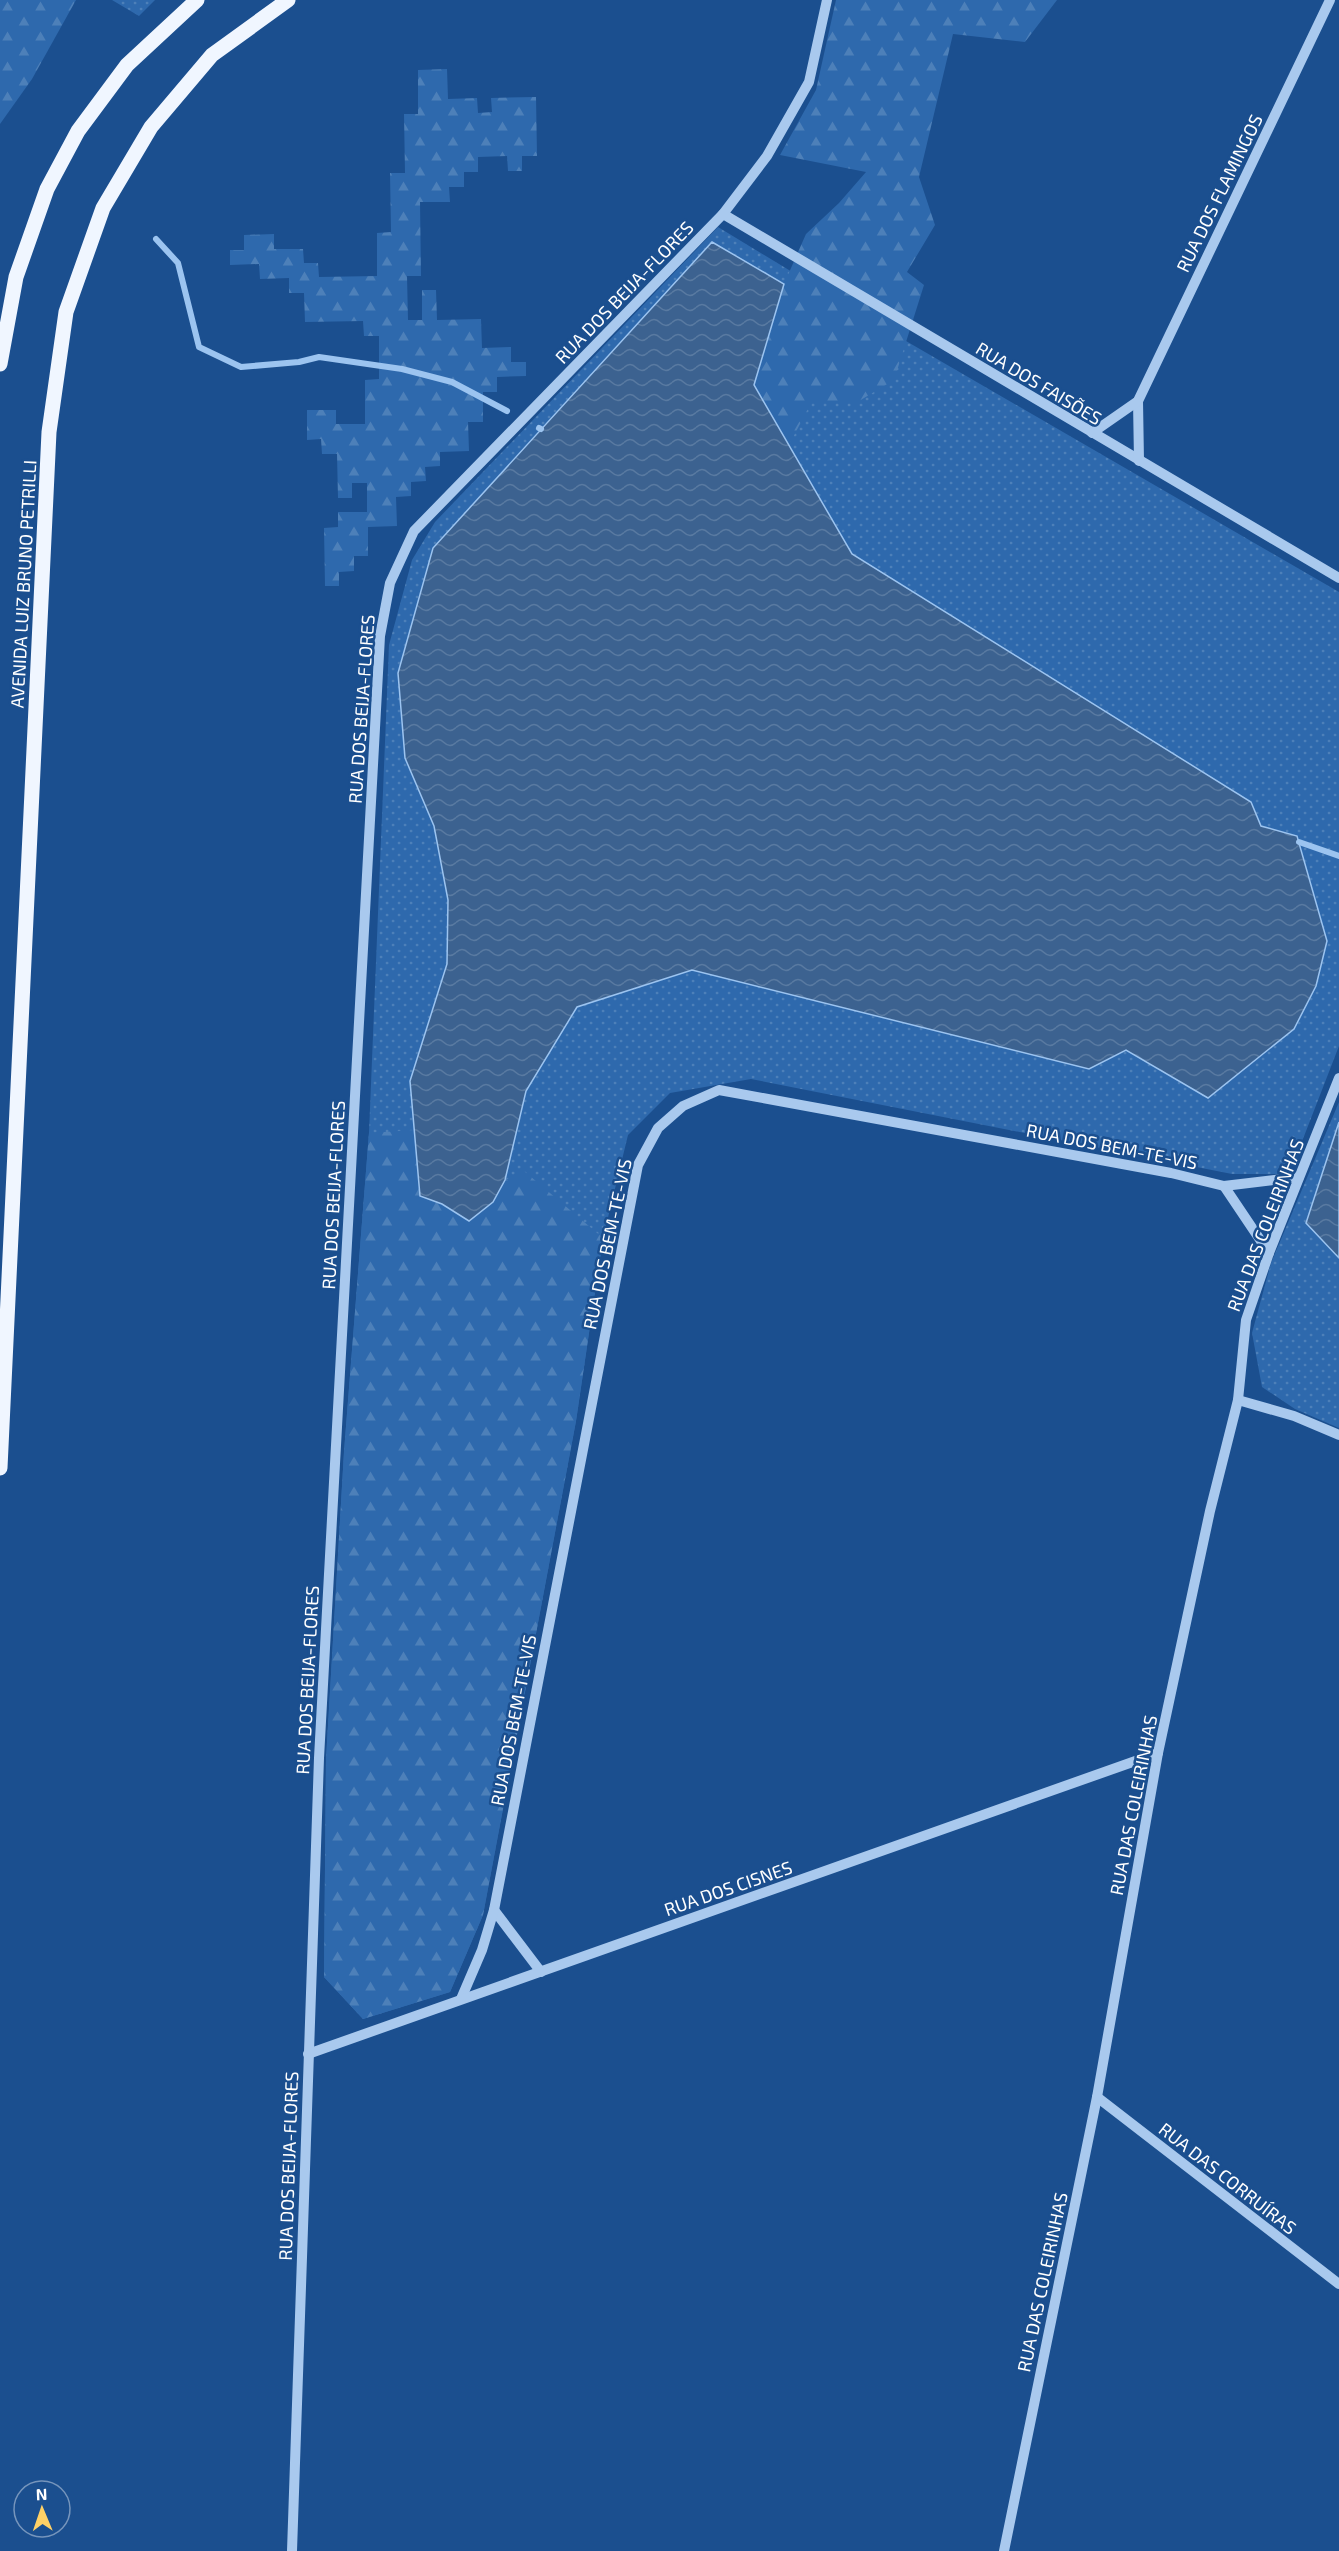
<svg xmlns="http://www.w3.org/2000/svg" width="1339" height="2551" viewBox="0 0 1339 2551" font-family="'Exo 2',sans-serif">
<defs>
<pattern id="grass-dots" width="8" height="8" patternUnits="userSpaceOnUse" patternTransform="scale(1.5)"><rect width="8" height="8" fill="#2e69ad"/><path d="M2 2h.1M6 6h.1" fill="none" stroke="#4d80b9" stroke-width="1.8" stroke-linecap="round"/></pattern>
<pattern id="forest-firs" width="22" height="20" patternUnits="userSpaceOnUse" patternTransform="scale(1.5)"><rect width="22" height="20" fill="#2e69ad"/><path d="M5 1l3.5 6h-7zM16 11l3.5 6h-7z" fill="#4d80b9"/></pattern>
<pattern id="water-waves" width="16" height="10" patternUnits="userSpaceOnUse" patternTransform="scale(1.5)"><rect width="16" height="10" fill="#3c6290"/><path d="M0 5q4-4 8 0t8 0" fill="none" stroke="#597aa1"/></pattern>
</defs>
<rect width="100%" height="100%" fill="#1b4f8f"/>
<!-- grass -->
<g fill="url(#grass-dots)" fill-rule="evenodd">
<path d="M112,0H155L139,16Z"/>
<path d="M718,227L906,341L1339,592V1046L1301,1144L1277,1174H1232L751,1079L670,1093L628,1135L603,1238L576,1421L483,1915L450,1992L363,2019L324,1977L326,1760L344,1452L369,1133L389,645L412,560L435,522ZM784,284L754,384L852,554L1251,802L1261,826L1296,836L1294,1029L1208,1098L1126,1049L1089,1069L692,970L577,1007L526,1091L505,1180L420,1196L410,1081L447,964L448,900L434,826L405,758Z"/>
<path d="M1339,1102V1122L1306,1223L1339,1258V1428L1295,1409L1262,1387L1252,1333L1271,1263Z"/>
</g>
<!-- forest -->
<g fill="url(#forest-firs)">
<path d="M0,0H76L32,79L0,124Z"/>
<path d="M836,0H1057L1025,42L953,34L919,177L935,225L907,272L924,285L894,380L859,401H812L789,445L754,384L784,284L806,234L839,203L866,172L780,155L816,90Z"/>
<path d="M447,69L448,99L477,98L478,113L492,112L491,98L536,97L537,156H522V171H508L507,156L478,157V172H464V187H449L450,202H420L421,276H407L408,320H422V290H436L437,320L481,319L482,348L511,347V362H526V376L497,377V392H483V422H468L469,451L440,452V466L425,467L426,481L411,482V496L396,497L397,526L368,527V556H354V571L339,572V586H325L324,528L338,527V512H367V483H352V498H338L337,454H322L321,439L307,440V410H336V424H365V380L379,379V336H364L363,321L305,322L304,293H289V278L260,279L259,264L230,265V250H244V235L274,234V249H303L304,263H318L319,277L377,276V233L391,232L390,173H405L404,114H418V70Z"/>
<path d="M414,1130L420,1196L442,1204L469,1221L493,1202L505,1180L524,1171L603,1238L576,1421L483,1915L450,1992L363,2019L324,1977L326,1760L344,1452L369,1133Z"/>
</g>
<!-- water -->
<g fill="url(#water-waves)" stroke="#9cc4f0" stroke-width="1.5">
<path d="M712,242L784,284L754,385L852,554L1251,802L1261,826L1297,836L1327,941L1316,986L1294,1029L1208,1098L1126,1050L1089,1069L692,970L577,1007L526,1091L505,1180L493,1202L469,1221L442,1204L420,1196L410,1081L447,964L448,900L434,826L405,758L398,673L433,548Z"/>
<path d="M1339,1122V1258L1306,1223Z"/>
</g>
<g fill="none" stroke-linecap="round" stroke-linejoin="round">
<!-- stream -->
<g stroke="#9cc4f0" stroke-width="6">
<path d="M156,239L178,263L199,347L241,367L299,362L319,357L402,369L452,382L507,411"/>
<path d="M539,428L541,429"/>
<path d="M1299,842L1339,856"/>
</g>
<!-- minor -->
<g stroke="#a9c9ee" stroke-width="10">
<path d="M723,214L1339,578"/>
<path d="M1138,401L1139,461"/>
<path d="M1092,433L1138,401L1330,0"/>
<path d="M1224,1186L1269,1253"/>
<path d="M1238,1400L1294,1416L1339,1435"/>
<path d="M494,1910L541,1972"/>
<path d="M461,1999L482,1950L494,1910L638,1165L658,1128L683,1106L719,1090L1171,1173L1224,1186L1299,1177"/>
<path d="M308,2054L1158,1753"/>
<path d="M1097,2097L1339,2284"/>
<path d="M292,2551L319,1758L380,636L390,583L414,531L723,214L767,156L809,82L827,0"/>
<path d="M1004,2551L1097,2097L1158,1753L1210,1511L1238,1400L1246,1320L1269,1253L1339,1078"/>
</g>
<!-- major -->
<g stroke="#f0f6ff" stroke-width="15">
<path d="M0,364L16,277L47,189L78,131L127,65L197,0"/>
<path d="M0,1468L49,432L66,312L103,208L151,127L212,55L288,0"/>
</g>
</g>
<g text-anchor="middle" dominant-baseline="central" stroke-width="5" stroke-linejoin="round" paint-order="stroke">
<!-- street labels -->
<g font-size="18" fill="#fff" stroke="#1b4f8f">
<text transform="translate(1219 193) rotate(-64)">RUA DOS FLAMINGOS</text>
<text transform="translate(624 292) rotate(-46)">RUA DOS BEIJA-FLORES</text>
<text transform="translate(1039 383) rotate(31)">RUA DOS FAISÕES</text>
<text transform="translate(23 584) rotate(-87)">AVENIDA LUIZ BRUNO PETRILLI</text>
<text transform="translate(361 709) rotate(-86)">RUA DOS BEIJA-FLORES</text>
<text transform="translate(1112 1146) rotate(11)">RUA DOS BEM-TE-VIS</text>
<text transform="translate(333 1195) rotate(-87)">RUA DOS BEIJA-FLORES</text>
<text transform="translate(1265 1225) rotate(-69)">RUA DAS COLEIRINHAS</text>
<text transform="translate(607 1244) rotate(-78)">RUA DOS BEM-TE-VIS</text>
<text transform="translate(307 1680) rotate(-87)">RUA DOS BEIJA-FLORES</text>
<text transform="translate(513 1720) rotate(-79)">RUA DOS BEM-TE-VIS</text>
<text transform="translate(1133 1805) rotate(-79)">RUA DAS COLEIRINHAS</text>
<text transform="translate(728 1888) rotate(-19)">RUA DOS CISNES</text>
<text transform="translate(288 2166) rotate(-88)">RUA DOS BEIJA-FLORES</text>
<text transform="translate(1228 2178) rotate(38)">RUA DAS CORRUÍRAS</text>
<text transform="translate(1042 2282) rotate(-78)">RUA DAS COLEIRINHAS</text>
</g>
</g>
<!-- north arrow -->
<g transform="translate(42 2509) rotate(358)"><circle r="28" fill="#1b4f8f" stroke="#7695bc" stroke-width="1.5"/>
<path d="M0-4.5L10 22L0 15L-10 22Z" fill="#ffd166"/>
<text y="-9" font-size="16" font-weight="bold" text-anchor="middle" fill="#ffffff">N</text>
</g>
</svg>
